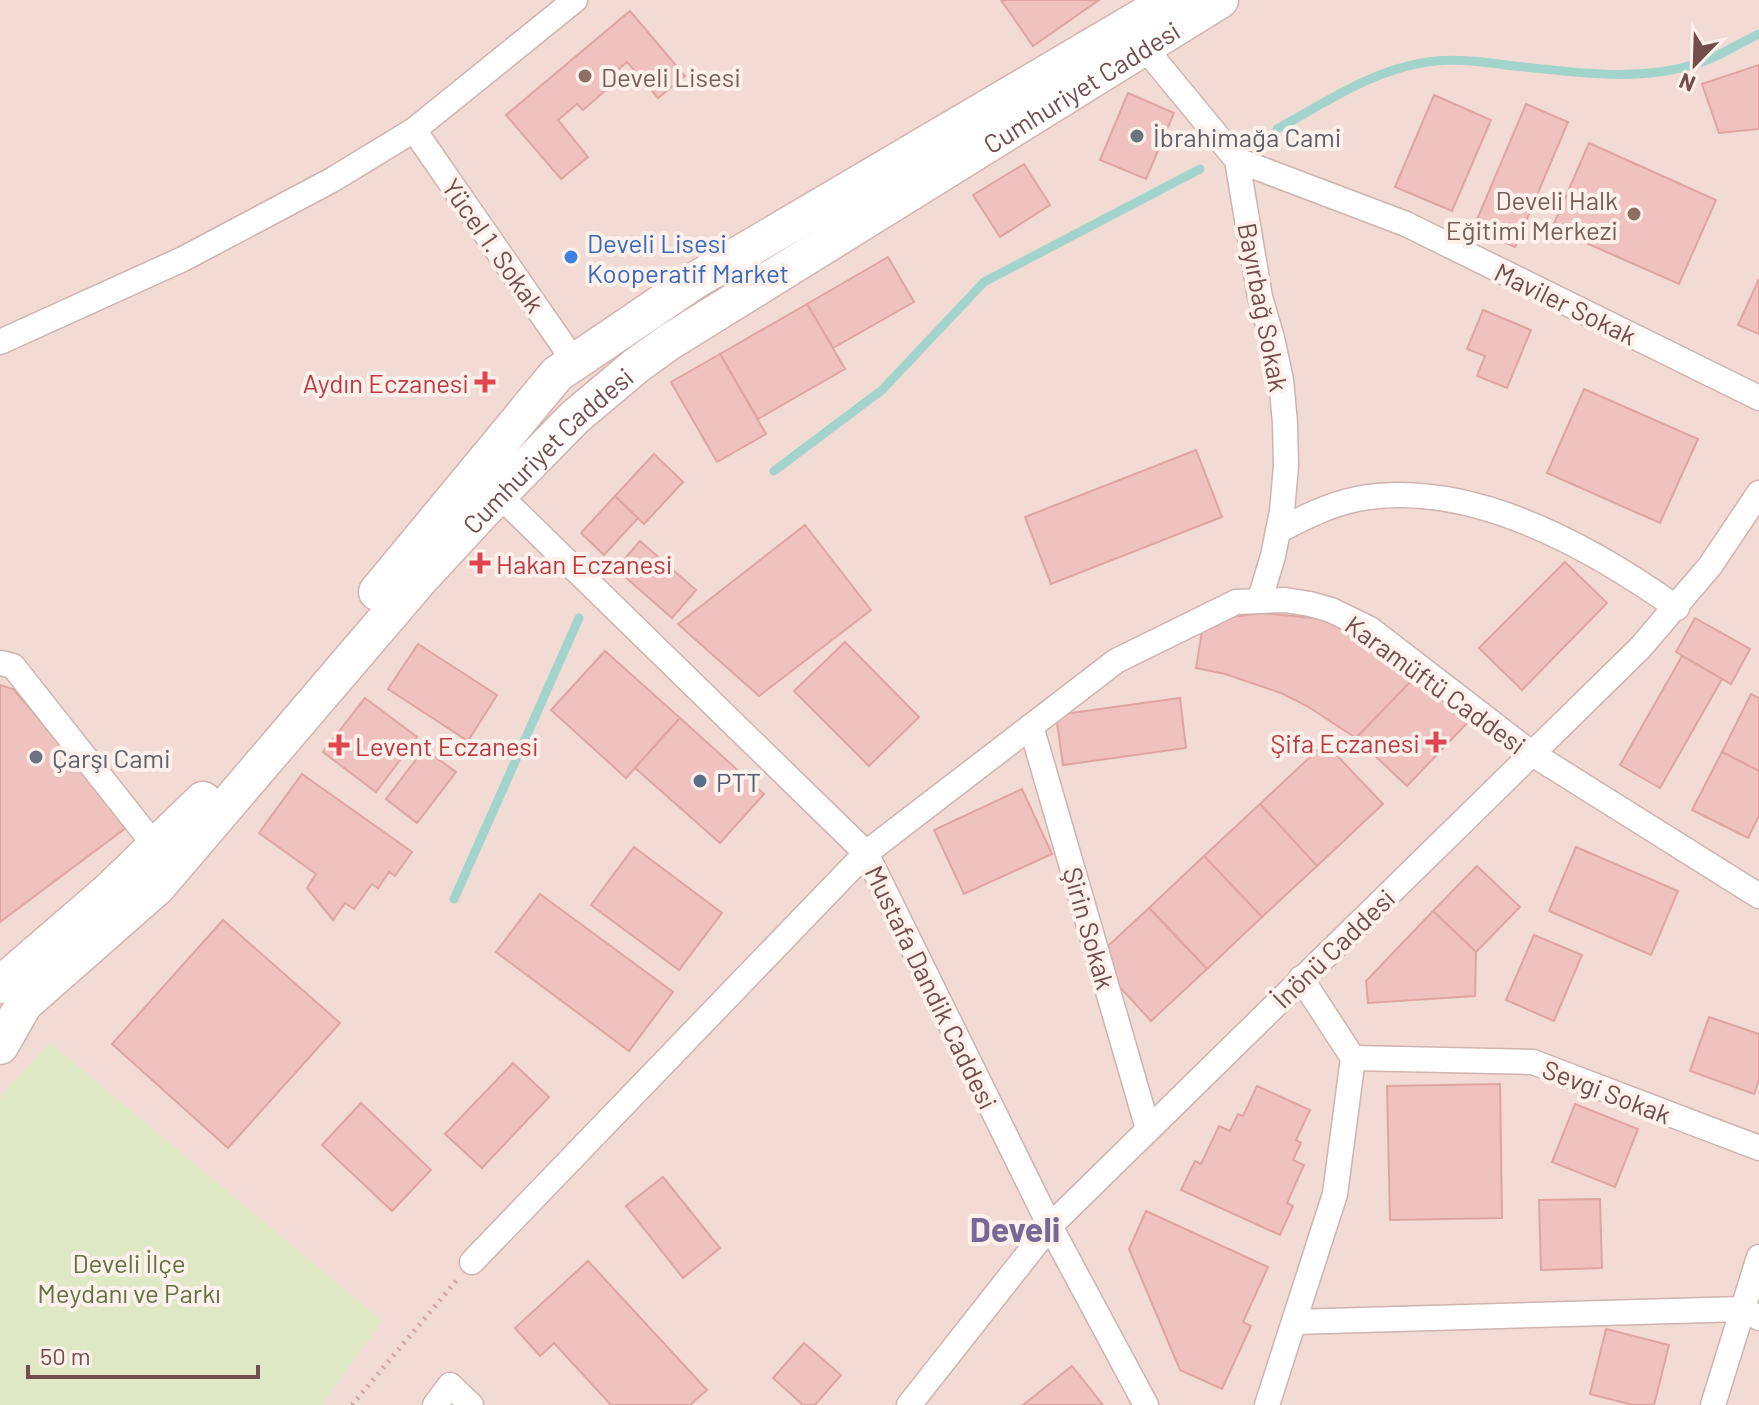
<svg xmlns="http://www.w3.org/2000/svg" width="1759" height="1405" viewBox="0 0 1759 1405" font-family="Barlow,sans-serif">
<rect width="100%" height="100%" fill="#fbebe5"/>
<!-- residential -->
<rect fill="#f2dbd4" x="0" y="0" width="1759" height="1405"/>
<!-- green -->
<path fill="#dee8c5" d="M50,1043L382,1321L322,1405H0V1100L5,1091Z"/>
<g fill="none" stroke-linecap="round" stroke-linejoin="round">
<!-- stream -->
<g stroke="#a2d4cc" stroke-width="9">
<path d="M1277,129C1325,103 1372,70 1427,62C1459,57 1492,64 1524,67C1583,73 1641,82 1699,63C1721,56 1739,43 1759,34"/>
<path d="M774,471L882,390L984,282L1200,169"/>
<path d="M454,899L579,618"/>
</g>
</g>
<!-- building -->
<g fill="#efc2bf" stroke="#e0a4a0" stroke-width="2">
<path d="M1001,0H1099L1033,46Z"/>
<path d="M630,11L685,76L658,98L627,62L607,79L612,85L583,110L577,104L558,120L588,157L561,179L506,115Z"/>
<path d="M1759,65V129L1719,133L1702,84Z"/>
<path d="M1128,93L1174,113L1146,179L1100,160Z"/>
<path d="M1434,95L1491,120L1452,211L1395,187Z"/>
<path d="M1526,104L1568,122L1515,247L1473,229Z"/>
<path d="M1589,143L1716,200L1679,284L1552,228Z"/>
<path d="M1024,164L1050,205L1000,237L973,195Z"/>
<path d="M888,257L914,302L833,348L807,304Z"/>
<path d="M1759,279V334L1738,325Z"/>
<path d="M807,304L845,369L758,419L720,354Z"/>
<path d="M1483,310L1531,330L1507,388L1477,376L1485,356L1467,349Z"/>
<path d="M720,354L766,434L717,462L671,382Z"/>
<path d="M1584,389L1698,439L1660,523L1547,473Z"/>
<path d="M1196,450L1222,517L1051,584L1025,517Z"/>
<path d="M654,454L683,482L644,524L615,496Z"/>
<path d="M615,496L638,518L604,555L581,533Z"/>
<path d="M805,525L871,610L759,696L678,624Z"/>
<path d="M640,541L696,590L672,618L616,569Z"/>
<path d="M1565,562L1607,603L1522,690L1479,648Z"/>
<path d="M1262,613L1322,619L1374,640L1419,673L1356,738L1307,706L1281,693L1225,674L1196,668L1203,625L1232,617Z"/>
<path d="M1695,618L1750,649L1731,684L1676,652Z"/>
<path d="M845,642L919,717L869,766L794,691Z"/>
<path d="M418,644L497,695L468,741L388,689Z"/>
<path d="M605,651L680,718L626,778L551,710Z"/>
<path d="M1682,656L1722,679L1660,788L1620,765Z"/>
<path d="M1419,673L1469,721L1407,786L1356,738Z"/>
<path d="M0,685L13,689L131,824L0,922Z"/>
<path d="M1751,694L1759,698V771L1722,752Z"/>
<path d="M365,698L417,737L376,792L323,752Z"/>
<path d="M1180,698L1186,748L1063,765L1056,715Z"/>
<path d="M680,718L764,794L720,843L635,768Z"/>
<path d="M1325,743L1383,804L1317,866L1260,804Z"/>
<path d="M424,749L456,772L417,823L386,799Z"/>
<path d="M1722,752L1759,771V816L1748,838L1692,810Z"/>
<path d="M302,774L412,852L395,876L389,872L378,888L372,884L354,909L345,903L333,920L307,888L316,874L259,833Z"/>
<path d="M1022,789L1052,854L964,894L934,830Z"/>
<path d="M1260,804L1317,866L1262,917L1204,856Z"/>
<path d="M634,847L722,913L679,970L591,905Z"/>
<path d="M1576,847L1678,891L1651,955L1549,911Z"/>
<path d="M1204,856L1262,917L1207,969L1149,908Z"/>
<path d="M1477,866L1520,907L1476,952L1433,911Z"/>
<path d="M540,894L673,992L629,1051L496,952Z"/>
<path d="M1149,908L1207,969L1151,1021L1094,959Z"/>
<path d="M1433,911L1476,952L1475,996L1368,1003L1366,981Z"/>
<path d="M223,920L340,1023L228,1148L112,1044Z"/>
<path d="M1534,935L1582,955L1554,1021L1506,1000Z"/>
<path d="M1709,1017L1759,1034V1080L1754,1094L1690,1071Z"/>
<path d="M513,1063L549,1097L482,1168L445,1134Z"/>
<path d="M1500,1084L1502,1218L1390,1220L1387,1086Z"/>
<path d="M1257,1086L1310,1110L1296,1140L1301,1143L1293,1160L1304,1165L1287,1203L1293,1206L1280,1235L1181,1190L1195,1161L1201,1164L1219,1126L1230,1131L1238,1114L1243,1116Z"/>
<path d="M361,1103L431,1170L392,1211L322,1145Z"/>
<path d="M1575,1104L1638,1129L1615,1187L1552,1162Z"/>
<path d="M663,1177L720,1248L683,1278L626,1206Z"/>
<path d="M1600,1199L1602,1268L1541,1270L1539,1200Z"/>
<path d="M1146,1211L1268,1267L1243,1322L1251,1326L1222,1389L1180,1370L1129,1249Z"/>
<path d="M588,1261L707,1390L690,1405H611L554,1343L540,1356L515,1328Z"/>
<path d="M1606,1329L1669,1345L1654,1405H1633L1590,1394Z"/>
<path d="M804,1343L841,1375L815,1405H803L773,1378Z"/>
<path d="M1072,1366L1103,1405H1023Z"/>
</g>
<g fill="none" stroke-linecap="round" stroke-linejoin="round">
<defs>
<g id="minor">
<path d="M1144,47L1237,160L1260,297L1272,338L1281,380L1285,423L1286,466L1282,511L1273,556L1260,599"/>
<path d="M414,130L574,361"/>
<path d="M1237,160L1406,224L1759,398"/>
<path d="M0,342L183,259L332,180L414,130L575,0"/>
<path d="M499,495L866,853L1050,1226L1146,1405"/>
<path d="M1278,531C1303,518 1328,505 1357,499C1468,478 1590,546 1677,608"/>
<path d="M0,663L13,666L156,847"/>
<path d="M1031,726L1148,1129"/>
<path d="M1353,1058L1533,1062L1759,1148"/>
<path d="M472,1262L866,853L1116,661L1236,602L1285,600L1310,604L1331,610L1370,629L1531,753L1759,896"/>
<path d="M1294,1322L1743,1309L1759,1318"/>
<path d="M435,1405L450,1385L471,1405"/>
<path d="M909,1405L1050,1226L1640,648L1710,566L1759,493"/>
<path d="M1267,1405L1335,1194L1353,1058L1301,978"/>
<path d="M1713,1405L1759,1257"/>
</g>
<g id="secondary">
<path d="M377,592L557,374L694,281L1171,0"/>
<path d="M0,985L109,891L203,800"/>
<path id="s1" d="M0,1046L24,1004L157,887L420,579L482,512L575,417L637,365L669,342L1220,0"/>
</g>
</defs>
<!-- minor casing -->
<use href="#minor" stroke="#ceb3af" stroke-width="27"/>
<!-- secondary casing -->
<use href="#secondary" stroke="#d3b3af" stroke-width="39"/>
<!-- path -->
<path stroke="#d3a5a2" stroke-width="5" stroke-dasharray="2 6" stroke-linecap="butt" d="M352,1405L457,1280"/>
<!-- minor -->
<use href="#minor" stroke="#fff" stroke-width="24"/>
<!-- secondary -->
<use href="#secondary" stroke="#fff" stroke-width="36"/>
</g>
<!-- markers -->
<g fill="#8d6e63" stroke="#fef1eb" stroke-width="3">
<circle cx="585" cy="76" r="8"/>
<circle cx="1634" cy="214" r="8"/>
</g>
<g fill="#6b7280" stroke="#fef1eb" stroke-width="3">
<circle cx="1137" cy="136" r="8"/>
<circle cx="36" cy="757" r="8"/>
</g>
<circle fill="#3f7fe0" stroke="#fef1eb" stroke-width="3" cx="571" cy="257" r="8"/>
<g fill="#e0444e" stroke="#fef1eb" stroke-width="3">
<path d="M481 370h8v8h8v8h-8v8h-8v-8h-8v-8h8z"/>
<path d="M476 551h8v8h8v8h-8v8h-8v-8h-8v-8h8z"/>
<path d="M1432 730h8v8h8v8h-8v8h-8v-8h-8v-8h8z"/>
<path d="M335 733h8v8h8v8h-8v8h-8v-8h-8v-8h8z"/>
</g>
<circle fill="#5c6f8a" stroke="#fef1eb" stroke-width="3" cx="700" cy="781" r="8"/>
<g text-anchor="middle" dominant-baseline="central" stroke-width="8" stroke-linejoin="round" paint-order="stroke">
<!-- education labels -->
<g font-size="26" fill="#785e54" stroke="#fef1eb" text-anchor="start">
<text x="601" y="76">Develi Lisesi</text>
<text x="1618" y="199" text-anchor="end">Develi Halk<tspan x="1618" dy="30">Eğitimi Merkezi</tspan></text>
</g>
<!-- street labels -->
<g font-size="26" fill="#724d4c" stroke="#fef1eb">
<text stroke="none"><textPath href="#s1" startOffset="1460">Cumhuriyet Caddesi</textPath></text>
<text transform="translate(494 245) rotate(55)">Yücel 1. Sokak</text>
<text transform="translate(1566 303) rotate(26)">Maviler Sokak</text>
<text transform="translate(1264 307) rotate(79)">Bayırbağ Sokak</text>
<text stroke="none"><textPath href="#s1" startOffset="812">Cumhuriyet Caddesi</textPath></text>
<text transform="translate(1436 684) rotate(36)">Karamüftü Caddesi</text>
<text transform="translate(1090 928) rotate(74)">Şirin Sokak</text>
<text transform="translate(1333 948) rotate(-44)">İnönü Caddesi</text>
<text transform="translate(932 987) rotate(64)">Mustafa Dandik Caddesi</text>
<text transform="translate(1607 1091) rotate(21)">Sevgi Sokak</text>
</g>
<!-- worship labels -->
<g font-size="26" fill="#5b616d" stroke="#fef1eb" text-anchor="start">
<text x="1153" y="136">İbrahimağa Cami</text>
<text x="52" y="757">Çarşı Cami</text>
</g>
<!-- shop labels -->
<g font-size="26" fill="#366cbe" stroke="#fef1eb" text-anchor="start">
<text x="587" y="242">Develi Lisesi<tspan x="587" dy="30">Kooperatif Market</tspan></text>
</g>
<!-- health labels -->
<g font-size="26" fill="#be3a42" stroke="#fef1eb" text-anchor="end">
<text x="469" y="382">Aydın Eczanesi</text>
<text x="496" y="563" text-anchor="start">Hakan Eczanesi</text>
<text x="1420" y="742">Şifa Eczanesi</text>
<text x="355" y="745" text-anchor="start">Levent Eczanesi</text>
</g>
<!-- service labels -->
<g font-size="26" fill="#4e5e75" stroke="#fef1eb" text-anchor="start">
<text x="716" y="781">PTT</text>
</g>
<!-- park labels -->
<g font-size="26" fill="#5f7241" stroke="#fef1eb">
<text x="129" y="1262">Develi İlçe<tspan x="129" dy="30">Meydanı ve Parkı</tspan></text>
</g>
<!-- district labels -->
<g font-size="34" font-weight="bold" fill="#776895" stroke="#fef1eb">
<text x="1015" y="1228">Develi</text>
</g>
</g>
<!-- north arrow -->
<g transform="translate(1695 64) rotate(203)" stroke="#fef1eb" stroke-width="6" paint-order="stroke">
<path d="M0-6L14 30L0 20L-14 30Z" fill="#724d4c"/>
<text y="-12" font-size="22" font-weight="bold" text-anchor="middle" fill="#724d4c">N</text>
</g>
<!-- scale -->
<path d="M28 1365v12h230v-12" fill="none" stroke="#724d4c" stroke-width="4"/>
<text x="40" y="1365" font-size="24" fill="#724d4c" stroke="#fef1eb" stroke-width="6" paint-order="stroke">50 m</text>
</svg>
